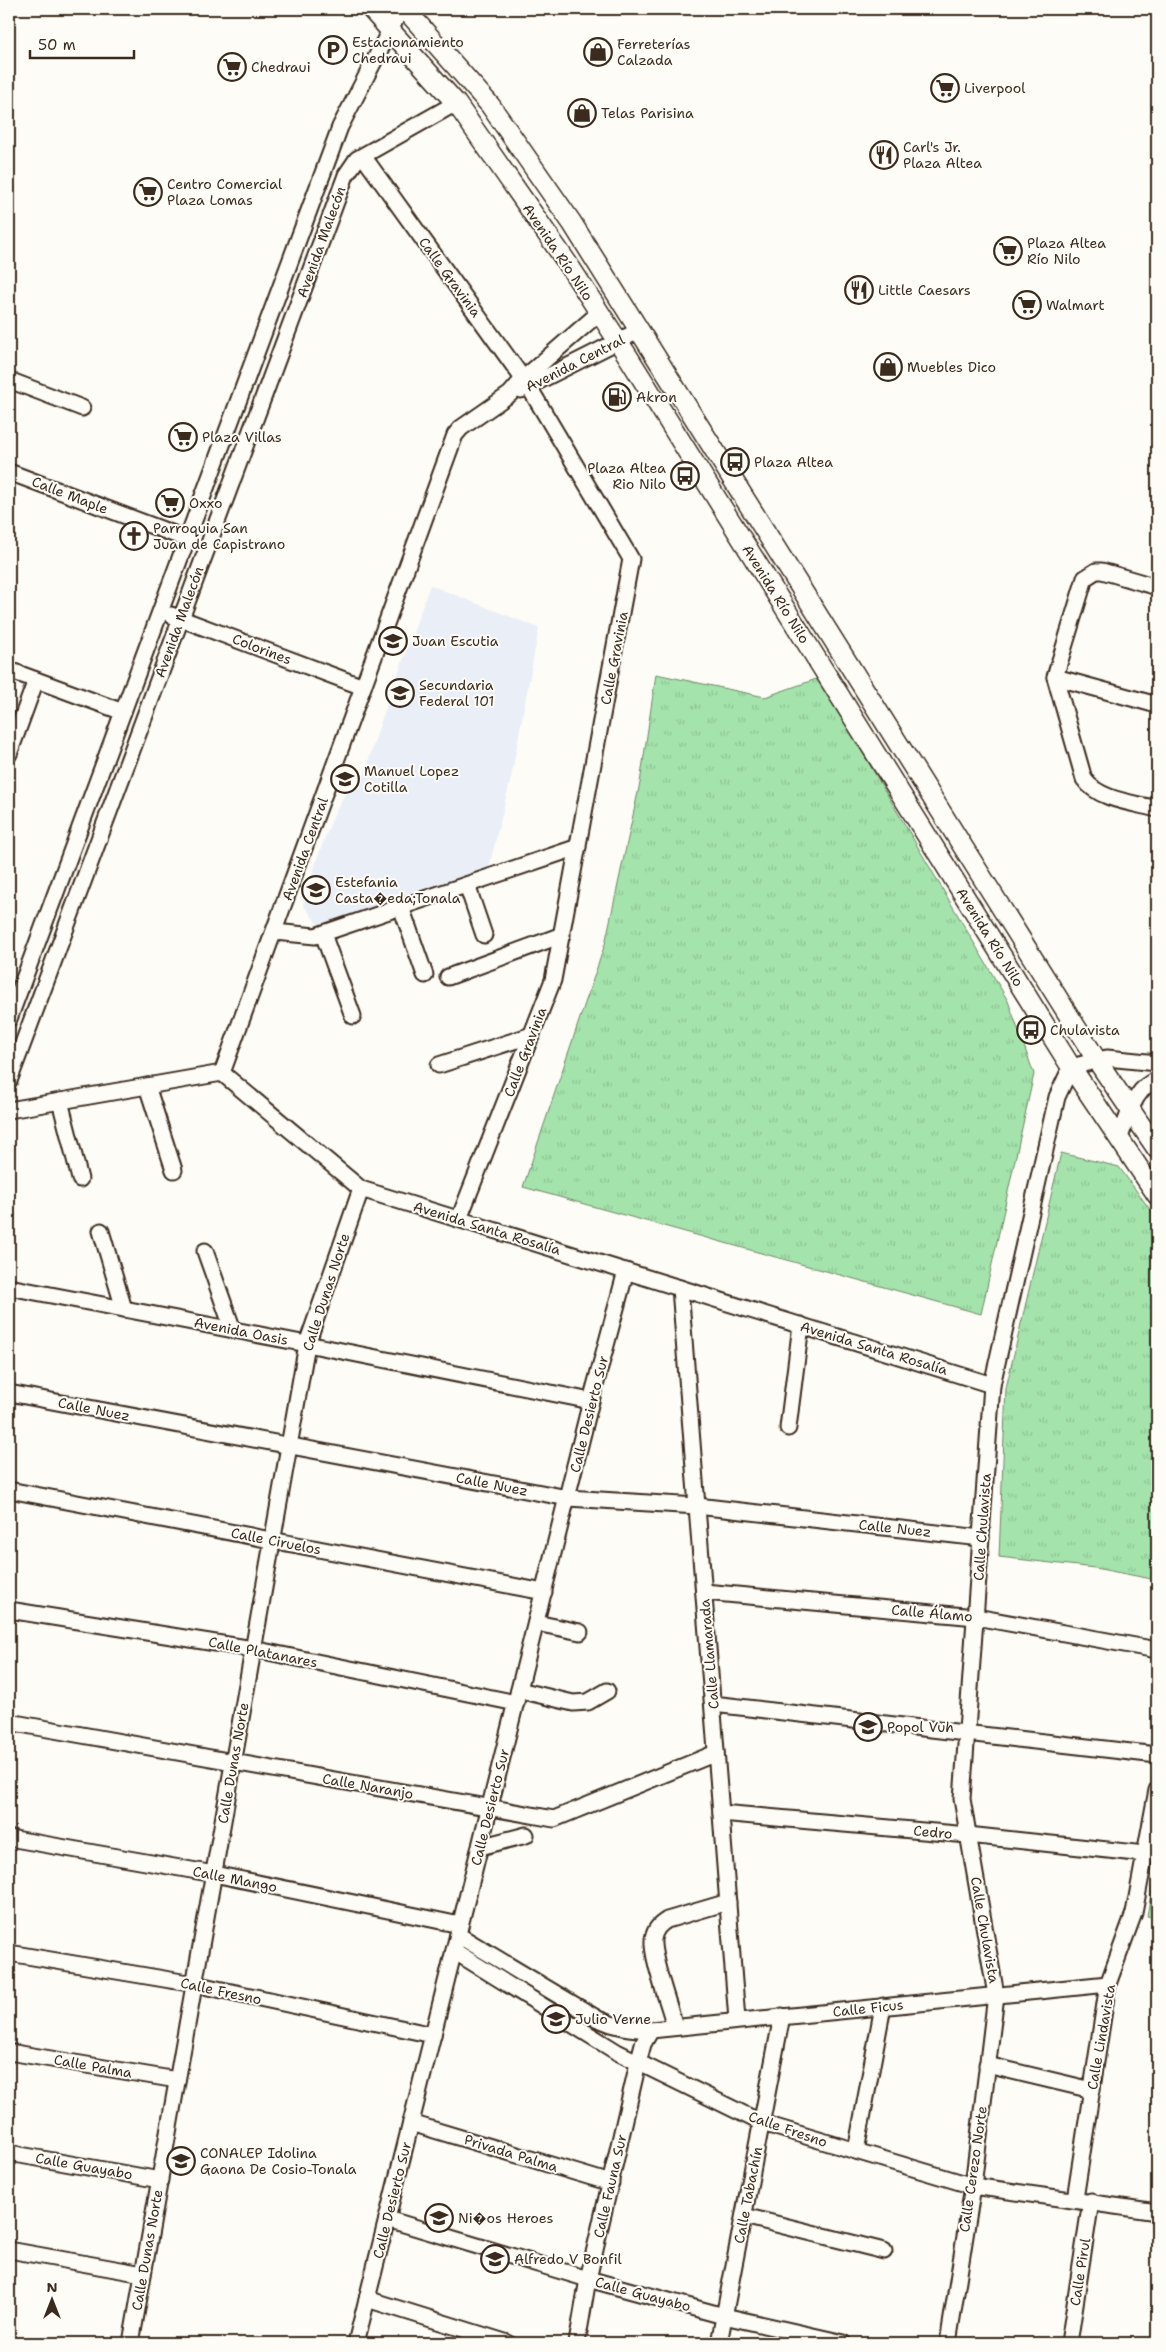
<svg xmlns="http://www.w3.org/2000/svg" width="1166" height="2352" viewBox="0 0 1166 2352" font-family="'Shantell Sans',sans-serif">
<defs>
<pattern id="grass-tufts" width="24" height="20" patternUnits="userSpaceOnUse" patternTransform="scale(1.25)"><rect width="24" height="20" fill="#a4e3ac"/><path d="M3 7l-1-3M5 7V3M7 7l1-3M15 17l-1-3M17 17v-4M19 17l1-3" fill="none" stroke="#8ec394"/></pattern>
</defs>
<rect width="100%" height="100%" fill="#fdfcf7"/>
<filter id="ink" filterUnits="userSpaceOnUse"><feTurbulence type="fractalNoise" baseFrequency=".02" numOctaves="2"/><feDisplacementMap in="SourceGraphic" scale="10" xChannelSelector="R" yChannelSelector="G"/><feConvolveMatrix kernelMatrix="1 2 1 2 8 2 1 2 1" color-interpolation-filters="sRGB"/></filter>
<g filter="url(#ink)">
<!-- built -->
<path fill="#eaeff7" d="M430,585L539,628L511,778L489,867L319,926L303,905L318,856L332,819L349,786L360,788L379,727Z"/>
<!-- grass -->
<g fill="url(#grass-tufts)" stroke="#708665">
<path d="M656,674L765,697L819,678L1008,1001L1034,1074L981,1314L523,1187L605,944L640,783Z"/>
<path d="M1061,1153L1119,1167L1157,1219V1580L1095,1568L999,1557L1006,1388Z"/>
<path d="M1157,1862V1918L1147,1916Z"/>
</g>
<g fill="none" stroke-linecap="round" stroke-linejoin="round">
<defs>
<g id="minor">
<path d="M363,156L529,387L631,559L553,980L459,1219"/>
<path d="M9,380L82,408"/>
<path d="M521,390L640,330"/>
<path d="M9,472L187,539"/>
<path d="M1157,587L1102,571H1096L1085,578L1055,677L1084,779C1098,800 1134,803 1157,809"/>
<path d="M171,615L363,687"/>
<path d="M9,670L123,712"/>
<path d="M1055,677L1157,705"/>
<path d="M9,754L36,680"/>
<path d="M467,885L484,935"/>
<path d="M401,907L425,975"/>
<path d="M275,932L315,936L578,847"/>
<path d="M323,934L353,1016"/>
<path d="M448,977L562,935"/>
<path d="M9,1019L340,127L401,9"/>
<path d="M439,1065L532,1035"/>
<path d="M222,1073L455,435L461,428L510,394L523,379L599,313"/>
<path d="M9,1081L346,175L357,159L456,103"/>
<path d="M147,1086L174,1170"/>
<path d="M60,1101L80,1179"/>
<path d="M9,1110L222,1073L361,1189L992,1385"/>
<path d="M1119,1139C1128,1118 1134,1087 1157,1080"/>
<path d="M101,1231L124,1309"/>
<path d="M205,1251L233,1330"/>
<path d="M9,1287L307,1344L591,1401"/>
<path d="M680,1288L737,2020"/>
<path d="M9,1393L568,1498L697,1506L981,1538"/>
<path d="M788,1428L801,1325"/>
<path d="M9,1490L544,1592"/>
<path d="M704,1592L976,1617L1157,1650"/>
<path d="M9,1610L253,1649L516,1703"/>
<path d="M536,1623L580,1632"/>
<path d="M519,1690L573,1703L588,1702L607,1691"/>
<path d="M713,1704L1157,1755"/>
<path d="M9,1722L554,1819L716,1753"/>
<path d="M721,1813L968,1835L1145,1854"/>
<path d="M9,1838L214,1874L460,1925"/>
<path d="M480,1847L526,1835"/>
<path d="M458,1935L598,2019C616,2027 631,2029 651,2030L1108,1984"/>
<path d="M454,1951L617,2052L762,2123L973,2186L1157,2212"/>
<path d="M9,1953L194,1984L433,2035"/>
<path d="M675,2027C670,2007 651,1957 653,1939C655,1929 659,1925 667,1920L728,1902"/>
<path d="M9,2052L177,2080"/>
<path d="M987,2065L1092,2090"/>
<path d="M411,2123L611,2183"/>
<path d="M856,2151L883,2006"/>
<path d="M9,2153L160,2180"/>
<path d="M1075,2199L1108,1984L1134,1913L1157,1790"/>
<path d="M744,2216L884,2251"/>
<path d="M387,2219L588,2279L724,2316L844,2343"/>
<path d="M9,2250L143,2274"/>
<path d="M367,2299L508,2343"/>
<path d="M131,2343L307,1344L361,1189"/>
<path d="M356,2343L591,1401L626,1271"/>
<path d="M577,2343L588,2279L638,2063L643,2044L651,2030"/>
<path d="M719,2343L782,2016"/>
<path d="M948,2343L973,2186L996,1995L962,1799L992,1385L1057,1097L1071,1067L1107,1058L1157,1063"/>
<path d="M1069,2343L1091,2201"/>
</g>
<g id="major">
<path d="M371,9L456,103L568,264L629,358L1071,1067L1157,1195"/>
<path d="M405,9L490,105L572,223L1096,1059L1157,1149"/>
</g>
</defs>
<!-- minor casing -->
<use href="#minor" stroke="#3b2a1e" stroke-width="19"/>
<!-- major casing -->
<use href="#major" stroke="#3b2a1e" stroke-width="22"/>
<!-- minor -->
<use href="#minor" stroke="#fdfcf7" stroke-width="15"/>
<!-- major -->
<use href="#major" stroke="#fdfcf7" stroke-width="19"/>
</g>
</g>
<!-- icons -->
<defs>
<symbol id="parking-ring" viewBox="-11 -11 22 22"><circle r="9.5" fill="#fdfcf7" stroke="#3b2a1e" stroke-width="1.5"/><path d="M-3.5-5.5H1a3.5 3.5 0 0 1 0 7H-1V5.5H-3.5ZM-1-3.4V-.6H.8a1.4 1.4 0 0 0 0-2.8Z" fill="#3b2a1e"/></symbol>
<symbol id="shop-ring" viewBox="-11 -11 22 22"><circle r="9.5" fill="#fdfcf7" stroke="#3b2a1e" stroke-width="1.5"/><path d="M-5-2.5h2.3a2.7 3.5 0 0 1 5.4 0H5L5.5 6h-11ZM-1.5-2.5h3a1.5 2.3 0 0 0-3 0Z" fill="#3b2a1e"/></symbol>
<symbol id="supermarket-ring" viewBox="-11 -11 22 22"><circle r="9.5" fill="#fdfcf7" stroke="#3b2a1e" stroke-width="1.5"/><path d="M-6-5.5h2.5l.6 2H6L4.5 2H-2.5L-4.4-4H-6ZM-1.5 3.2a1.3 1.3 0 1 0 .1 0ZM3 3.2a1.3 1.3 0 1 0 .1 0Z" fill="#3b2a1e"/></symbol>
<symbol id="restaurant-ring" viewBox="-11 -11 22 22"><circle r="9.5" fill="#fdfcf7" stroke="#3b2a1e" stroke-width="1.5"/><path d="M-5-6h1v4h1v-4h1v4h1v-4h1v5L-1.5 .5V6h-2V.5L-5-1ZM5-6V6H3V1.5H1.5Q1.5-4 5-6Z" fill="#3b2a1e"/></symbol>
<symbol id="fuel-ring" viewBox="-11 -11 22 22"><circle r="9.5" fill="#fdfcf7" stroke="#3b2a1e" stroke-width="1.5"/><path d="M-5.5-6h7V0h2V4h1.3V-2.5L3-4.5l.8-.8L6-3V5H2.5V1h-1V6h-7ZM-4.2-4.7v3.2H.2V-4.7Z" fill="#3b2a1e"/></symbol>
<symbol id="bus-ring" viewBox="-11 -11 22 22"><circle r="9.5" fill="#fdfcf7" stroke="#3b2a1e" stroke-width="1.5"/><path d="M-5-6H5V4H4V6H2V4H-2V6H-4V4H-5ZM-3.5-4V0h7V-4ZM-3.5 1.2v1.5H-2V1.2ZM2 1.2v1.5H3.5V1.2Z" fill="#3b2a1e"/></symbol>
<symbol id="church-ring" viewBox="-11 -11 22 22"><circle r="9.5" fill="#fdfcf7" stroke="#3b2a1e" stroke-width="1.5"/><path d="M-1.2-6h2.4v3.5h3.3v2.4h-3.3V6h-2.4V-.1h-3.3v-2.4h3.3Z" fill="#3b2a1e"/></symbol>
<symbol id="school-ring" viewBox="-11 -11 22 22"><circle r="9.5" fill="#fdfcf7" stroke="#3b2a1e" stroke-width="1.5"/><path d="M0-5L7-2L0 1L-7-2ZM-4 1L0 2.5L4 1V4Q0 6-4 4Z" fill="#3b2a1e"/></symbol>
<symbol id="university-ring" viewBox="-11 -11 22 22"><circle r="9.5" fill="#fdfcf7" stroke="#3b2a1e" stroke-width="1.5"/><path d="M0-5L7-2L0 1L-7-2ZM-4 1L0 2.5L4 1V4Q0 6-4 4Z" fill="#3b2a1e"/></symbol>
</defs>
<g fill-rule="evenodd">
<use href="#parking-ring" x="317" y="34" width="32" height="32"/>
<use href="#shop-ring" x="582" y="36" width="32" height="32"/>
<use href="#supermarket-ring" x="216" y="51" width="32" height="32"/>
<use href="#supermarket-ring" x="929" y="72" width="32" height="32"/>
<use href="#shop-ring" x="566" y="97" width="32" height="32"/>
<use href="#restaurant-ring" x="868" y="139" width="32" height="32"/>
<use href="#supermarket-ring" x="132" y="176" width="32" height="32"/>
<use href="#supermarket-ring" x="992" y="235" width="32" height="32"/>
<use href="#restaurant-ring" x="843" y="274" width="32" height="32"/>
<use href="#supermarket-ring" x="1011" y="289" width="32" height="32"/>
<use href="#shop-ring" x="872" y="351" width="32" height="32"/>
<use href="#fuel-ring" x="601" y="381" width="32" height="32"/>
<use href="#supermarket-ring" x="167" y="421" width="32" height="32"/>
<use href="#bus-ring" x="719" y="446" width="32" height="32"/>
<use href="#bus-ring" x="669" y="460" width="32" height="32"/>
<use href="#supermarket-ring" x="154" y="487" width="32" height="32"/>
<use href="#church-ring" x="118" y="520" width="32" height="32"/>
<use href="#school-ring" x="377" y="625" width="32" height="32"/>
<use href="#school-ring" x="384" y="677" width="32" height="32"/>
<use href="#school-ring" x="329" y="763" width="32" height="32"/>
<use href="#school-ring" x="300" y="874" width="32" height="32"/>
<use href="#bus-ring" x="1015" y="1014" width="32" height="32"/>
<use href="#school-ring" x="852" y="1711" width="32" height="32"/>
<use href="#school-ring" x="540" y="2003" width="32" height="32"/>
<use href="#university-ring" x="165" y="2145" width="32" height="32"/>
<use href="#school-ring" x="423" y="2202" width="32" height="32"/>
<use href="#school-ring" x="479" y="2243" width="32" height="32"/>
</g>
<g text-anchor="middle" dominant-baseline="central" stroke-width="4" stroke-linejoin="round" paint-order="stroke">
<!-- poi labels -->
<g font-size="14" fill="#3b2a1e" stroke="#fdfcf7" text-anchor="start">
<text x="352" y="42">Estacionamiento<tspan x="352" dy="16">Chedraui</tspan></text>
<text x="617" y="44">Ferreterías<tspan x="617" dy="16">Calzada</tspan></text>
<text x="251" y="67">Chedraui</text>
<text x="964" y="88">Liverpool</text>
<text x="601" y="113">Telas Parisina</text>
<text x="903" y="147">Carl's Jr.<tspan x="903" dy="16">Plaza Altea</tspan></text>
<text x="167" y="184">Centro Comercial<tspan x="167" dy="16">Plaza Lomas</tspan></text>
<text x="1027" y="243">Plaza Altea<tspan x="1027" dy="16">Río Nilo</tspan></text>
<text x="878" y="290">Little Caesars</text>
<text x="1046" y="305">Walmart</text>
<text x="907" y="367">Muebles Dico</text>
<text x="636" y="397">Akron</text>
<text x="202" y="437">Plaza Villas</text>
<text x="754" y="462">Plaza Altea</text>
<text x="666" y="468" text-anchor="end">Plaza Altea<tspan x="666" dy="16">Rio Nilo</tspan></text>
<text x="189" y="503">Oxxo</text>
<text x="153" y="528">Parroquia San<tspan x="153" dy="16">Juan de Capistrano</tspan></text>
<text x="412" y="641">Juan Escutia</text>
<text x="419" y="685">Secundaria<tspan x="419" dy="16">Federal 101</tspan></text>
<text x="364" y="771">Manuel Lopez<tspan x="364" dy="16">Cotilla</tspan></text>
<text x="335" y="882">Estefania<tspan x="335" dy="16">Casta�eda;Tonala</tspan></text>
<text x="1050" y="1030">Chulavista</text>
<text x="887" y="1727">Popol Vuh</text>
<text x="575" y="2019">Julio Verne</text>
<text x="200" y="2153">CONALEP Idolina<tspan x="200" dy="16">Gaona De Cosio-Tonala</tspan></text>
<text x="458" y="2218">Ni�os Heroes</text>
<text x="514" y="2259">Alfredo V Bonfil</text>
</g>
<!-- street labels -->
<g font-size="14" fill="#3b2a1e" stroke="#fdfcf7">
<text transform="translate(321 242) rotate(-70)">Avenida Malecón</text>
<text transform="translate(558 252) rotate(56)">Avenida Río Nilo</text>
<text transform="translate(450 277) rotate(54)">Calle Gravinia</text>
<text transform="translate(575 363) rotate(-27)">Avenida Central</text>
<text transform="translate(70 495) rotate(21)">Calle Maple</text>
<text transform="translate(776 594) rotate(58)">Avenida Río Nilo</text>
<text transform="translate(179 622) rotate(-70)">Avenida Malecón</text>
<text transform="translate(262 649) rotate(21)">Colorines</text>
<text transform="translate(614 658) rotate(-79)">Calle Gravinia</text>
<text transform="translate(305 849) rotate(-70)">Avenida Central</text>
<text transform="translate(990 937) rotate(58)">Avenida Río Nilo</text>
<text transform="translate(525 1052) rotate(-69)">Calle Gravinia</text>
<text transform="translate(487 1228) rotate(17)">Avenida Santa Rosalía</text>
<text transform="translate(326 1292) rotate(-72)">Calle Dunas Norte</text>
<text transform="translate(241 1331) rotate(11)">Avenida Oasis</text>
<text transform="translate(874 1348) rotate(17)">Avenida Santa Rosalía</text>
<text transform="translate(94 1409) rotate(11)">Calle Nuez</text>
<text transform="translate(589 1414) rotate(-76)">Calle Desierto Sur</text>
<text transform="translate(492 1484) rotate(11)">Calle Nuez</text>
<text transform="translate(982 1527) rotate(-86)">Calle Chulavista</text>
<text transform="translate(895 1528) rotate(6)">Calle Nuez</text>
<text transform="translate(276 1541) rotate(11)">Calle Ciruelos</text>
<text transform="translate(932 1613) rotate(5)">Calle Álamo</text>
<text transform="translate(263 1652) rotate(11)">Calle Platanares</text>
<text transform="translate(709 1654) rotate(-95)">Calle Llamarada</text>
<text transform="translate(233 1763) rotate(-80)">Calle Dunas Norte</text>
<text transform="translate(368 1786) rotate(10)">Calle Naranjo</text>
<text transform="translate(490 1807) rotate(-76)">Calle Desierto Sur</text>
<text transform="translate(933 1832) rotate(5)">Cedro</text>
<text transform="translate(235 1879) rotate(11)">Calle Mango</text>
<text transform="translate(985 1930) rotate(80)">Calle Chulavista</text>
<text transform="translate(221 1991) rotate(12)">Calle Fresno</text>
<text transform="translate(868 2008) rotate(-6)">Calle Ficus</text>
<text transform="translate(1101 2037) rotate(-80)">Calle Lindavista</text>
<text transform="translate(93 2066) rotate(10)">Calle Palma</text>
<text transform="translate(788 2129) rotate(19)">Calle Fresno</text>
<text transform="translate(511 2153) rotate(17)">Privada Palma</text>
<text transform="translate(84 2166) rotate(10)">Calle Guayabo</text>
<text transform="translate(973 2169) rotate(-82)">Calle Cerezo Norte</text>
<text transform="translate(610 2186) rotate(-77)">Calle Fauna Sur</text>
<text transform="translate(748 2195) rotate(-79)">Calle Tabachín</text>
<text transform="translate(392 2200) rotate(-76)">Calle Desierto Sur</text>
<text transform="translate(147 2250) rotate(-80)">Calle Dunas Norte</text>
<text transform="translate(1080 2272) rotate(-81)">Calle Pirul</text>
<text transform="translate(643 2294) rotate(15)">Calle Guayabo</text>
</g>
</g>
<!-- margin -->
<rect width="1166" height="2352" fill="none" stroke="#fdfcf7" stroke-width="30"/>
<rect x="15" y="15" width="1136" height="2322" fill="none" stroke="#3b2a1e" stroke-width="2" filter="url(#ink)"/>
<!-- north arrow -->
<g transform="translate(52 2300)" stroke="#fdfcf7" stroke-width="4" paint-order="stroke">
<path d="M0-4L9 19L0 12L-9 19Z" fill="#3b2a1e"/>
<text y="-8" font-size="14" font-weight="bold" text-anchor="middle" fill="#3b2a1e">N</text>
</g>
<!-- scale -->
<path d="M30 50v8h104v-8" fill="none" stroke="#3b2a1e" stroke-width="2.5"/>
<text x="38" y="50" font-size="15" fill="#3b2a1e" stroke="#fdfcf7" stroke-width="4" paint-order="stroke">50 m</text>
</svg>
